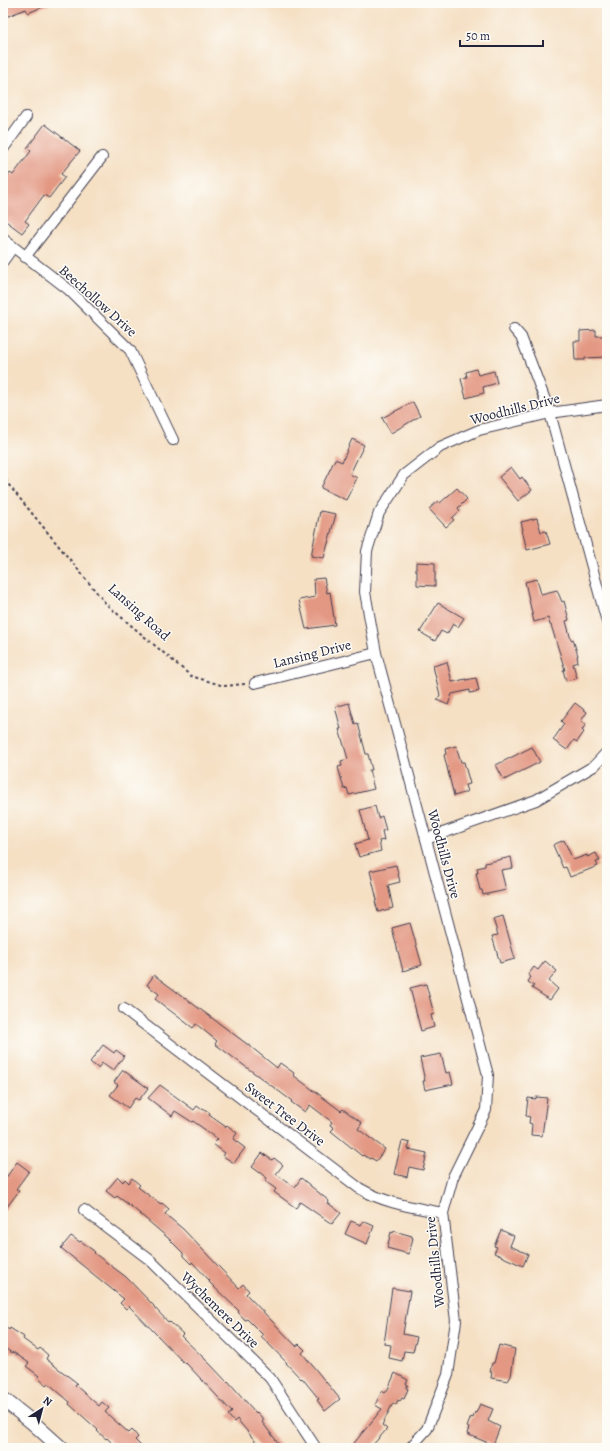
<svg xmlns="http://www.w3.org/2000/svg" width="610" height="1451" viewBox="0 0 610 1451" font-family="Alegreya,serif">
<rect width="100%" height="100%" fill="#fdfcf7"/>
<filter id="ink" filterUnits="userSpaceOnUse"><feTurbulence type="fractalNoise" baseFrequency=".025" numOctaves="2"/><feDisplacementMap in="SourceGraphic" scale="8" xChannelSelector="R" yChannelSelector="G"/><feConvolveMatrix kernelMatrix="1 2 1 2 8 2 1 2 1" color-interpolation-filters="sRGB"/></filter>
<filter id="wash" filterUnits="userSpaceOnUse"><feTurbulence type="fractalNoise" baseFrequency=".012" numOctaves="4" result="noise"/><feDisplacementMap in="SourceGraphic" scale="16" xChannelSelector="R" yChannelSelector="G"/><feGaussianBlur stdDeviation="0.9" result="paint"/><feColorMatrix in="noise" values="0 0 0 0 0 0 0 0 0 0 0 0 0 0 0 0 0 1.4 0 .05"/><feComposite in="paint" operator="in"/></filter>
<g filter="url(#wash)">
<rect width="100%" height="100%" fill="#f5e0c4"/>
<g id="blocks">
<!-- building -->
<g fill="#e39883">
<path d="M3,3H52L28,13L26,9L3,18Z"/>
<path d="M45,124L80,151L61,174L65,177L49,198L44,195L25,221L29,224L22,233L3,219V182L10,173L13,175L31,151L27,148Z"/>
<path d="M596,330V336H607V357L585,358V360H575L574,341H580V331Z"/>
<path d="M476,369L478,375L494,371L497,383L483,387L484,393L466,398L461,379L467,377L466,372Z"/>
<path d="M413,402L420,416L391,433L382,418Z"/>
<path d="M352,439L364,445L350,474L357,478L346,500L321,488L335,459L342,462Z"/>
<path d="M511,467L520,479L522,477L532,490L518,501L499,477Z"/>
<path d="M457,488L467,499L458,508L460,511L452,518L454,520L446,527L429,509L438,501L440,503Z"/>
<path d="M320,511L336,514L324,558L311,556Z"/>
<path d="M537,518L541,532L546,531L550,544L527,550L522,530H523L521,522Z"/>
<path d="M416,562L435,563V586L417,585V571H416Z"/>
<path d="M324,578L327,593L330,592L335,625L306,629L299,600L315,597L314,579Z"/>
<path d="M537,579L541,594L557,590L562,602L564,601L569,620L566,621L571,640L573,639L578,656H577L578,662L573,664L577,678L566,681L563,670H565L551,625H550L548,618L534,622L525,582Z"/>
<path d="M438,603L464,618L458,627L453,624L447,634L441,631L435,641L420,632Z"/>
<path d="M447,662L452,682L466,679V680L476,678L479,691L470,693V690L452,694L448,705L437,700L440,695L433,666Z"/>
<path d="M349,703L355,724L358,723L366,754H368L372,770H369L374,789L349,795L347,788L344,789L338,767L342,766L341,761L348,759L339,729H341L335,707Z"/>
<path d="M575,703L587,712L581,721L586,724L582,730L584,732L577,742L574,740L567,750L553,740L564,724L561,721Z"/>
<path d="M456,746L461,762H464L470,784L465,785L467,792L454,796L444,755L446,754L445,749Z"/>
<path d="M532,747L540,762L504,780L496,765Z"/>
<path d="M375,806L378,818L382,816L386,830L382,831L384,840L379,841L381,851L359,857L355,844L368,840L360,810Z"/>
<path d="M564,840L573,860L587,855V857L596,853L600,861L596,862L598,866L570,877L566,867L563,868L553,845Z"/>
<path d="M511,857L513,868L501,870L506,890L483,895L482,890H480L476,873H478L477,868L485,866V863Z"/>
<path d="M396,865L400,882L388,885L393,908L378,912L375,901L377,900L370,871Z"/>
<path d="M503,916L515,959L500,963L492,936L498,935L493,919Z"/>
<path d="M410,923L422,965L403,971L392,928Z"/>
<path d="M545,961L557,971L549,981L558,989L550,1000L532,988L534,986L528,982L531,977L528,975L534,967L538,970Z"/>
<path d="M154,975L251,1047L277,1068L280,1063L294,1073L293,1075L341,1111L343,1109L362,1123L358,1129L385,1149L376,1161L371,1158L370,1159L363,1155L362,1156L331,1131L334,1128L330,1125L332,1122L310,1105L305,1112L291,1102L292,1101L215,1044L217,1041L196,1024L193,1028L155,999L159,994L147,985Z"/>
<path d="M426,984L434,1014L431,1015L434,1027L421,1031L410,988Z"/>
<path d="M103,1045L114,1053L116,1050L124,1056L113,1071L102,1063L98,1068L90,1062Z"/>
<path d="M441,1054L446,1073L450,1072L453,1084L425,1090L423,1081H425L420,1058Z"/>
<path d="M123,1070L148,1088L139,1100L135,1098L128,1108L110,1095L118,1085L114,1082Z"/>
<path d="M160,1085L194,1110L197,1106L201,1109L203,1108L210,1113L209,1115L226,1127L227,1125L237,1133L233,1139L245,1148L234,1163L223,1156L225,1153L213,1144L218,1139L193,1121L192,1122L175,1111L172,1116L148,1098Z"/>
<path d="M536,1097L547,1098L542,1136L531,1135L532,1124L529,1123L530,1117L526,1116L528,1098L536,1099Z"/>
<path d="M402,1141L410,1143L408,1149L427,1153L423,1170L409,1167L407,1177L394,1174Z"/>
<path d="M262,1153L272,1160L274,1158L283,1165L276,1174L295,1187L301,1178L329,1201L328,1203L341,1213L332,1224L300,1202L296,1208L274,1192L276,1189L265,1181L267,1178L252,1167Z"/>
<path d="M17,1162L29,1171L16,1189L19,1191L3,1212V1182Z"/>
<path d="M118,1177L123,1182L125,1179L129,1183L132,1178L140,1185L138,1187L155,1200L161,1204L162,1203L169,1209L165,1214L183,1229L239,1288L243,1284L249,1291L246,1294L296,1346L299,1344L305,1350L302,1353L340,1399L325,1411L317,1400L319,1399L302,1378L301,1379L286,1363H287L261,1336L263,1335L247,1319L245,1320L238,1312L239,1311L209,1282L210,1281L192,1262L191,1264L183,1256V1253L168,1238L132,1207L117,1196L115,1198L106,1191Z"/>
<path d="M351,1221L361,1225L363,1221L374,1226L367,1244L345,1234Z"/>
<path d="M501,1230L514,1236L510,1246L528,1254L523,1266L494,1253L497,1247L494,1246Z"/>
<path d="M394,1231L412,1236V1238H413L409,1254L387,1248L391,1232L393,1233Z"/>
<path d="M71,1236L80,1242L81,1241L95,1252L94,1253L126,1277L154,1306V1307L169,1323L170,1322L183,1334L181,1336L209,1363L227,1382L228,1381L256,1413L257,1412L264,1420L262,1422L282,1448H261L237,1419L234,1422L228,1415L232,1412L186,1363L185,1364L129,1306L126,1309L120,1303L124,1299L61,1248Z"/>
<path d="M392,1288L410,1291L403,1334L417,1337L413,1352L404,1351L402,1361L389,1358L391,1345L384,1344Z"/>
<path d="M3,1325L9,1330L10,1328L24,1337L23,1339L38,1350L40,1348L48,1355L46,1359L77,1383L75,1385L99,1406L102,1402L109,1408L105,1412L129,1433L132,1430L138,1437L135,1440L143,1448H117L107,1438L106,1439L97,1431L98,1430L69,1404L70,1402L48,1383L46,1385L38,1378L39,1376L26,1366L29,1363L13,1352L12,1353L3,1347Z"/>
<path d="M499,1345L515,1349L511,1376L508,1381L491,1378L492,1372H490L492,1363H494Z"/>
<path d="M395,1373L408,1380L406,1384L408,1385L406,1388L408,1389L404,1399L402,1398L400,1401L398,1400L396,1405L393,1403L382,1425L387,1429L370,1448H350L382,1409L375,1405L382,1391L385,1393L388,1389Z"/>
<path d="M480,1404L493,1409L488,1421L500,1427L493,1445L467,1434L469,1428L467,1427L471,1417L473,1418L475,1412L476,1413Z"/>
</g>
</g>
</g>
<g filter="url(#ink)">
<use href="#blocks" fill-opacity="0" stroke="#423e50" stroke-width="1"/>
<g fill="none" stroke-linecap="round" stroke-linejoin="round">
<defs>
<g id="street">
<path d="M3,149L26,117"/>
<path d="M3,239L68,289L130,350L173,440"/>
<path d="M25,257L102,157"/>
<path d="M3,261L13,247"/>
<path d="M514,329L521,337L550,413L607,622"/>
<path d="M255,683L376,653"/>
<path d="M426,839L536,800L594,766L607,752"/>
<path d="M124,1009L359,1188C386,1204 413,1207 443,1213"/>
<path d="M84,1210L150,1260L270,1378L316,1448"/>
<path d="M410,1448L427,1429L448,1375L456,1321L443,1213L453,1177L486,1110L488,1075L426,839L376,653L365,592L367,551L379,513L404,475L440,447L479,430L550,413L607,405"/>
</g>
<path id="secondary" d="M3,1399L32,1422L61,1448"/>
</defs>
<!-- street casing -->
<use href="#street" stroke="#423e50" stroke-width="12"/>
<!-- secondary casing -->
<use href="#secondary" stroke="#423e50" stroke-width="16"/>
<!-- path -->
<path stroke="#423e50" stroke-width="2" stroke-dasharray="3 3" stroke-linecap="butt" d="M3,474L8,484L107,605L191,676L224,686L245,684"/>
<!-- street -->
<use href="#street" stroke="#fff" stroke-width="10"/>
<!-- secondary -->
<use href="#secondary" stroke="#fff" stroke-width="14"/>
</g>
</g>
<g text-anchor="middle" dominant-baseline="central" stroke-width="3" stroke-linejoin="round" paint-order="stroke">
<!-- street labels -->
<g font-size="14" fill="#22223b" stroke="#fdfcf7">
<text transform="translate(98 301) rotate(42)">Beechollow Drive</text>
<text transform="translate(515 409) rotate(-14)">Woodhills Drive</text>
<text transform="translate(139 612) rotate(42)">Lansing Road</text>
<text transform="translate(312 654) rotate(-14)">Lansing Drive</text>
<text transform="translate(444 854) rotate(75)">Woodhills Drive</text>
<text transform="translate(285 1114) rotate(37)">Sweet Tree Drive</text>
<text transform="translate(435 1262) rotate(-96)">Woodhills Drive</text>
<text transform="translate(220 1310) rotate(44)">Wychemere Drive</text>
</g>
</g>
<!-- margin -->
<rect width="610" height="1451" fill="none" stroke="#fdfcf7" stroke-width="16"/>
<!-- north arrow -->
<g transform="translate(42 1409) rotate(36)" stroke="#fdfcf7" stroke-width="3" paint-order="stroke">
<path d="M0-3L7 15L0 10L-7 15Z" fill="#22223b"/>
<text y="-6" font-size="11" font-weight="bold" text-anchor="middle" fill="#22223b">N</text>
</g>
<!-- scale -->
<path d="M460 40v6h83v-6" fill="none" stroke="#22223b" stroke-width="2"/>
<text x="466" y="40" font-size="12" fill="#22223b" stroke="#fdfcf7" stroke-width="3" paint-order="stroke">50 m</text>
</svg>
